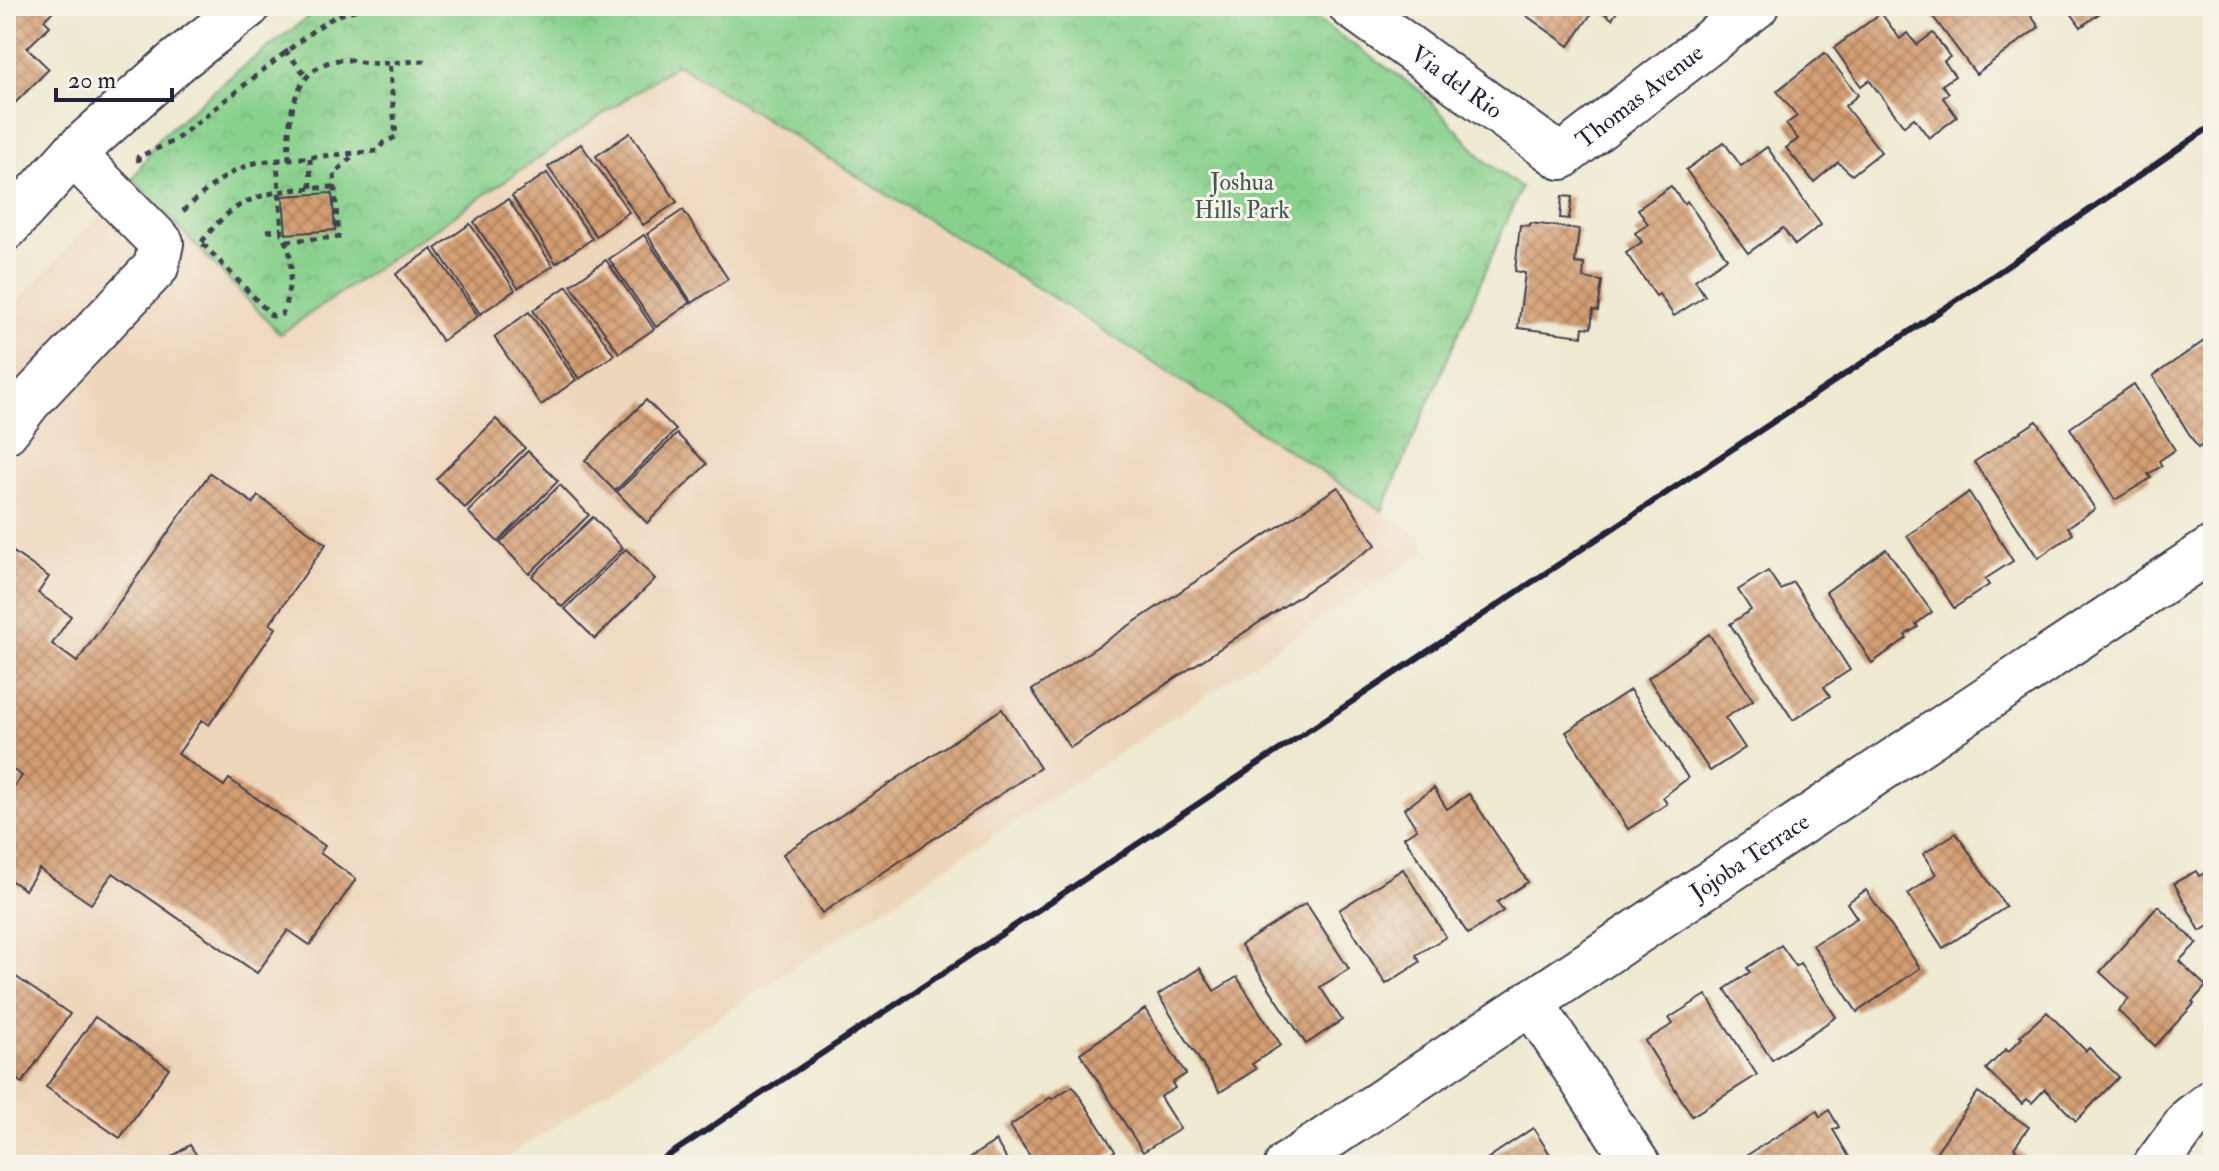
<svg xmlns="http://www.w3.org/2000/svg" width="2219" height="1171" viewBox="0 0 2219 1171" font-family="'IM FELL Double Pica',serif">
<defs>
<pattern id="park-crowns" width="20" height="18" patternUnits="userSpaceOnUse" patternTransform="scale(2)"><rect width="20" height="18" fill="#88d18d"/><path d="M2 6a3 3 0 1 1 6 0M12 15a3 3 0 1 1 6 0" fill="none" stroke="#75b37b"/></pattern>
<pattern id="building-cross-hatch" width="8" height="8" patternUnits="userSpaceOnUse" patternTransform="scale(2)"><rect width="8" height="8" fill="#d49e72"/><path d="M0 0l8 8M0 8l8-8" fill="none" stroke="#ac805f"/></pattern>
</defs>
<rect width="100%" height="100%" fill="#f7f3e8"/>
<filter id="ink" filterUnits="userSpaceOnUse"><feTurbulence type="fractalNoise" baseFrequency=".0125" numOctaves="2"/><feDisplacementMap in="SourceGraphic" scale="16" xChannelSelector="R" yChannelSelector="G"/><feConvolveMatrix kernelMatrix="1 2 1 2 8 2 1 2 1" color-interpolation-filters="sRGB"/></filter>
<filter id="wash" filterUnits="userSpaceOnUse"><feTurbulence type="fractalNoise" baseFrequency=".006" numOctaves="4" result="noise"/><feDisplacementMap in="SourceGraphic" scale="32" xChannelSelector="R" yChannelSelector="G"/><feGaussianBlur stdDeviation="1.8" result="paint"/><feColorMatrix in="noise" values="0 0 0 0 0 0 0 0 0 0 0 0 0 0 0 0 0 1.4 0 .05"/><feComposite in="paint" operator="in"/></filter>
<g filter="url(#wash)">
<rect width="100%" height="100%" fill="#eee9d0"/>
<!-- built -->
<path fill="#eed6bb" d="M677,64L1382,511L1423,539L1425,551L495,1165H6V316L9,309L133,179L280,334Z"/>
<!-- park -->
<path fill="url(#park-crowns)" stroke="#557a64" stroke-width="2" d="M323,6H1297L1422,92L1485,161L1521,188L1382,511L1053,298L677,64L280,334L133,179L159,138L237,71Z"/>
<g id="blocks">
<!-- building -->
<g fill="url(#building-cross-hatch)">
<path d="M6,6H30L34,10L37,6H46L52,12L44,20L50,26L27,48L49,69L15,103L6,94Z"/>
<path d="M1513,6H1621L1612,19L1596,7L1569,46Z"/>
<path d="M1941,6H2024L2039,27L1976,74L1931,14Z"/>
<path d="M2066,6H2109L2081,27Z"/>
<path d="M1881,13L1900,39L1907,33L1917,45L1933,33L1950,57L1944,61L1955,76L1942,85L1949,93L1943,98L1957,117L1929,138L1914,118L1904,126L1869,80L1861,86L1834,48Z"/>
<path d="M1825,53L1858,95L1845,106L1881,152L1852,175L1838,162L1814,182L1786,148L1798,139L1786,124L1797,116L1777,91Z"/>
<path d="M630,133L677,202L643,225L596,156Z"/>
<path d="M1724,142L1741,166L1767,147L1821,225L1795,245L1783,228L1748,253L1686,170Z"/>
<path d="M581,144L629,212L596,236L548,167Z"/>
<path d="M547,173L592,239L556,263L512,196Z"/>
<path d="M1671,186L1684,204L1687,201L1727,258L1695,280L1705,296L1674,316L1659,294L1656,296L1626,253L1642,242L1635,233L1648,224L1638,209Z"/>
<path d="M332,193L335,230L286,234L283,196Z"/>
<path d="M1562,196L1572,197L1569,219L1560,218Z"/>
<path d="M508,199L553,266L518,288L474,222Z"/>
<path d="M683,210L728,279L692,303L647,234Z"/>
<path d="M1530,223L1579,229L1575,263L1584,264L1583,278L1602,281L1598,311L1593,310L1591,328L1583,327L1582,336L1518,328L1525,273L1515,271L1520,225L1530,226Z"/>
<path d="M470,224L515,290L480,314L436,248Z"/>
<path d="M644,235L690,303L656,327L609,259Z"/>
<path d="M432,249L478,316L442,341L396,274Z"/>
<path d="M606,260L654,329L619,353L571,285Z"/>
<path d="M567,286L614,355L579,379L533,310Z"/>
<path d="M529,312L576,380L541,405L494,337Z"/>
<path d="M2213,335V438L2198,448L2153,376Z"/>
<path d="M2134,384L2175,450L2159,461L2162,466L2148,474L2151,478L2115,500L2070,428Z"/>
<path d="M646,400L676,430L615,491L585,460Z"/>
<path d="M496,419L525,448L465,508L436,479Z"/>
<path d="M2037,421L2095,509L2068,527L2073,534L2038,558L1974,462Z"/>
<path d="M677,434L707,464L647,523L617,492Z"/>
<path d="M528,451L558,481L498,542L468,512Z"/>
<path d="M210,473L253,503L258,496L326,544L270,624L276,628L209,725L202,720L178,754L224,786L229,779L325,846L320,853L356,879L310,945L288,930L257,973L113,873L91,904L39,869L25,890L6,877V799L22,776L6,765V547L49,577L38,593L71,616L52,644L77,662Z"/>
<path d="M560,485L589,515L529,574L500,543Z"/>
<path d="M1338,487L1376,545L1070,748L1032,690Z"/>
<path d="M1969,492L2013,561L1985,579L1989,585L1954,608L1907,536Z"/>
<path d="M593,517L623,548L562,607L532,576Z"/>
<path d="M626,549L655,579L595,639L565,609Z"/>
<path d="M1886,549L1932,612L1916,624L1918,627L1905,635L1907,638L1872,663L1826,592Z"/>
<path d="M1768,571L1781,590L1793,582L1850,670L1824,687L1830,696L1793,720L1730,624L1751,610L1738,590Z"/>
<path d="M1709,634L1753,700L1725,718L1745,748L1710,771L1648,678Z"/>
<path d="M1630,690L1688,778L1663,797L1667,804L1628,829L1566,732Z"/>
<path d="M1002,709L1040,768L822,913L783,854Z"/>
<path d="M1434,788L1447,809L1469,794L1528,882L1497,902L1503,911L1468,934L1404,837L1417,829L1404,809Z"/>
<path d="M1956,833L2006,907L1943,948L1908,894L1936,874L1923,854Z"/>
<path d="M1403,869L1446,937L1416,955L1420,962L1386,984L1339,910Z"/>
<path d="M2213,869V923L2200,931L2174,883L2196,871L2199,876Z"/>
<path d="M1866,890L1920,968L1857,1012L1813,945L1857,918L1847,903Z"/>
<path d="M1306,903L1349,969L1320,987L1342,1020L1306,1044L1241,945Z"/>
<path d="M2158,906L2197,943L2179,961L2206,986L2192,1002L2194,1004L2155,1046L2118,1011L2129,999L2100,972Z"/>
<path d="M1781,945L1796,966L1800,963L1836,1017L1772,1060L1725,989L1750,972L1747,968Z"/>
<path d="M1200,968L1214,991L1237,977L1281,1045L1252,1064L1256,1069L1220,1092L1158,995Z"/>
<path d="M6,970L70,1014L22,1083L6,1072Z"/>
<path d="M1706,995L1757,1075L1692,1116L1645,1041L1673,1024L1669,1018Z"/>
<path d="M1145,1009L1186,1074L1172,1083L1175,1088L1160,1097L1180,1129L1143,1152L1080,1053Z"/>
<path d="M2047,1012L2086,1051L2089,1048L2119,1077L2076,1121L2045,1089L2032,1103L2027,1099L2022,1104L1986,1069L2006,1049L2008,1052L2022,1038L2020,1036Z"/>
<path d="M95,1017L169,1068L120,1138L46,1087Z"/>
<path d="M1073,1086L1115,1151L1094,1165H1036L1010,1126L1051,1097L1052,1099Z"/>
<path d="M1978,1092L2029,1127L2014,1148L2038,1165H1941L1932,1158Z"/>
<path d="M1829,1110L1839,1127L1833,1130L1854,1165H1745L1741,1159L1817,1111L1820,1117Z"/>
<path d="M1533,1128L1557,1165H1478Z"/>
<path d="M996,1141L1010,1165H958Z"/>
<path d="M190,1145L203,1165H159Z"/>
</g>
</g>
</g>
<g filter="url(#ink)">
<use href="#blocks" fill-opacity="0" stroke="#414051" stroke-width="2"/>
<g fill="none" stroke-linecap="round" stroke-linejoin="round">
<defs>
<g id="minor">
<path id="s1" d="M1351,6L1561,157L1756,6"/>
<path d="M6,228L73,154L176,62L248,6"/>
<path d="M6,431L29,401L156,267L161,243L73,154"/>
<path d="M1531,1002L1638,1165"/>
<path id="s2" d="M1287,1165L2213,548"/>
<path d="M2156,1165L2190,1119L2213,1101"/>
</g>
</defs>
<!-- minor casing -->
<use href="#minor" stroke="#414051" stroke-width="48"/>
<!-- path -->
<g stroke="#414051" stroke-width="5" stroke-dasharray="6 6" stroke-linecap="butt">
<path d="M285,50L308,78"/>
<path d="M310,158L311,188"/>
<path d="M289,160C287,123 291,66 339,60C350,58 359,63 370,63C388,64 407,61 426,61"/>
<path d="M139,162L138,157L174,141L315,29L336,16L367,6"/>
<path d="M183,211C206,190 227,171 258,162L378,151L383,143L396,137L389,61"/>
<path d="M267,231L282,229"/>
<path d="M287,241L338,237L334,174L355,154"/>
<path d="M202,242C238,191 276,190 334,187"/>
<path d="M203,244L272,316L282,314C290,293 297,254 282,234L277,161"/>
</g>
<!-- minor -->
<use href="#minor" stroke="#fff" stroke-width="44"/>
<!-- rail -->
<path stroke="#22223b" stroke-width="6" d="M654,1165L1990,278L2213,125"/>
</g>
</g>
<g text-anchor="middle" dominant-baseline="central" stroke-width="6" stroke-linejoin="round" paint-order="stroke">
<!-- street labels -->
<g font-size="24" fill="#22223b" stroke="#f7f3e8">
<text stroke="none"><textPath href="#s1" startOffset="130">Via del Rio</textPath></text>
<text stroke="none"><textPath href="#s1" startOffset="358">Thomas Avenue</textPath></text>
<text stroke="none"><textPath href="#s2" startOffset="556">Jojoba Terrace</textPath></text>
</g>
<!-- park labels -->
<g font-size="24" fill="#415754" stroke="#f7f3e8">
<text x="1242" y="182">Joshua<tspan x="1242" dy="28">Hills Park</tspan></text>
</g>
</g>
<!-- margin -->
<rect width="2219" height="1171" fill="none" stroke="#f7f3e8" stroke-width="32"/>
<!-- scale -->
<path d="M56 88v12h116v-12" fill="none" stroke="#22223b" stroke-width="4"/>
<text x="68" y="88" font-size="24" fill="#22223b" stroke="#f7f3e8" stroke-width="6" paint-order="stroke">20 m</text>
</svg>
